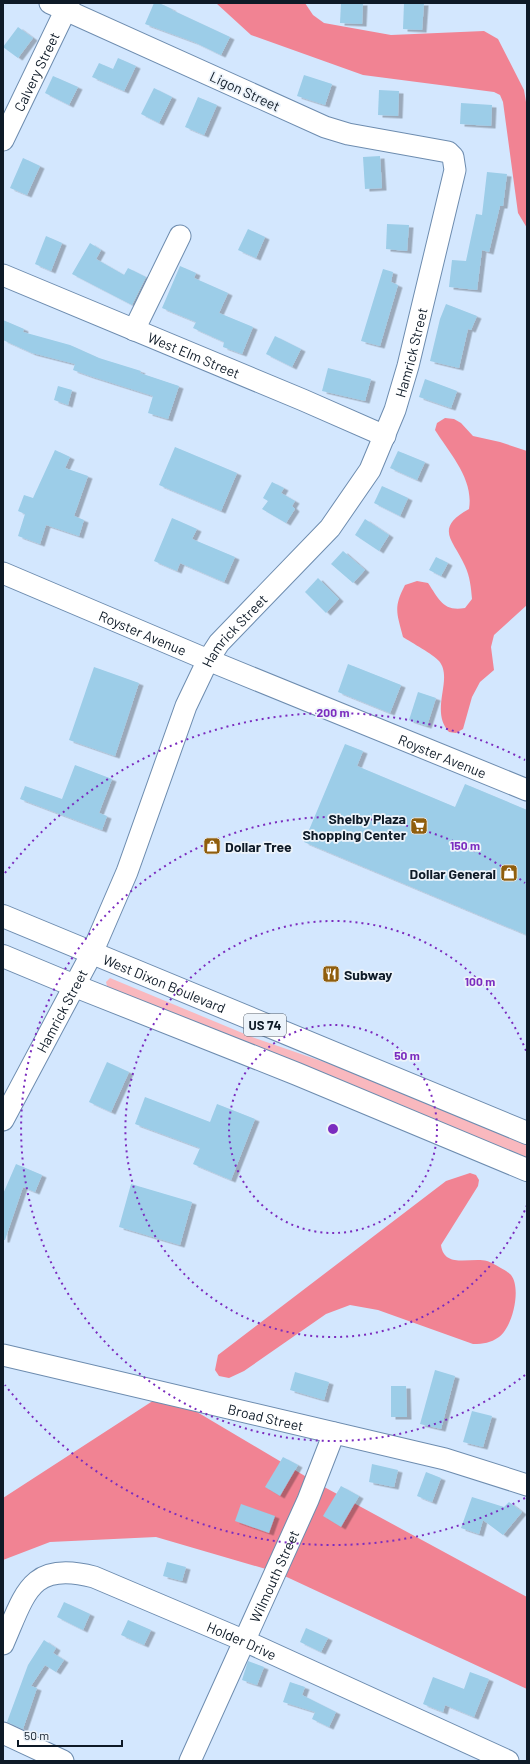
<svg xmlns="http://www.w3.org/2000/svg" width="530" height="1764" viewBox="0 0 530 1764" font-family="Barlow,sans-serif">
<defs>
<filter id="shadow"><feDropShadow dx="4.5" dy="2.5" stdDeviation="0" flood-color="#0004"/></filter>
</defs>
<rect width="100%" height="100%" fill="#d3e7fe"/>
<!-- green -->
<path fill="#f9b8be" d="M110,978L252,1037L356,1073L527,1144V1164L164,1013L107,986L106,982Z"/>
<!-- forest -->
<g fill="#f18393">
<path d="M216,3H305L313,15L324,23L391,35L484,31L498,39L524,90L527,108V228L518,213L503,102L500,95L494,92L363,75L251,35Z"/>
<path d="M445,418L454,419L461,423L473,436L500,442L527,451V605L494,635L491,647L494,670L480,682L472,697L463,729L456,733L449,732C429,710 454,679 439,661C433,654 412,643 403,637C397,613 393,608 405,585L417,581L428,583C439,599 443,612 465,608L472,599C471,587 470,577 465,566C454,540 433,529 469,509C474,479 450,454 435,430L437,423Z"/>
<path d="M470,1173L476,1175L479,1180L478,1186L441,1245C444,1269 471,1257 487,1261C491,1262 509,1272 511,1275C522,1289 512,1328 499,1337C490,1343 484,1344 473,1344L378,1310L350,1305L326,1314L244,1371L229,1378L219,1376L215,1370L218,1355L446,1181Z"/>
<path d="M165,1393L315,1482L527,1597V1689L276,1572L156,1537L50,1542L3,1560V1498Z"/>
</g>
<!-- building -->
<g fill="#9ccde8" filter="url(#shadow)">
<path d="M154,3H159L172,9V10L230,37L221,55L194,42L145,24Z"/>
<path d="M341,3H363L362,24L340,23Z"/>
<path d="M404,3H424L422,30L403,29Z"/>
<path d="M18,27L33,38L18,58L3,47Z"/>
<path d="M118,58L136,66L124,91L92,77L99,63L113,69Z"/>
<path d="M304,75L332,84L325,105L297,96Z"/>
<path d="M53,76L78,87L69,105L45,93Z"/>
<path d="M154,88L172,97L159,123L141,114Z"/>
<path d="M379,90L399,91L398,116L378,115Z"/>
<path d="M198,97L217,105L204,135L185,127Z"/>
<path d="M461,103L492,105L491,126L460,124Z"/>
<path d="M380,156L382,188L365,189L363,157Z"/>
<path d="M23,158L40,166L27,195L10,188Z"/>
<path d="M487,172L507,174L503,206H500L489,252L482,250L477,290L449,287L452,260L466,261L476,214L482,215Z"/>
<path d="M387,224L409,225L407,251L386,249Z"/>
<path d="M248,229L265,237L256,258L238,250Z"/>
<path d="M46,236L62,243L51,271L35,264Z"/>
<path d="M90,243L101,250L96,259L124,275L128,268L146,277L132,305L72,274Z"/>
<path d="M180,266L196,273L194,278L228,293L219,313L253,327L242,354L223,347L224,342L193,328L196,322L162,308Z"/>
<path d="M383,269L393,272L391,282L398,285L380,346L361,341Z"/>
<path d="M446,304L477,316L471,330L468,329L459,368L430,361L440,319Z"/>
<path d="M3,320L24,329L23,332L70,345L99,358L141,371L140,373L179,386L168,419L148,413L153,396L90,376L73,370L75,364L32,353L3,340Z"/>
<path d="M275,336L301,349L292,367L266,354Z"/>
<path d="M328,368L371,379L365,401L322,391Z"/>
<path d="M425,379L457,391L451,408L419,397Z"/>
<path d="M58,386L72,390L68,405L54,400Z"/>
<path d="M175,447L237,473L221,511L159,485Z"/>
<path d="M55,450L70,457L65,468L88,476L74,516L84,520L79,536L46,525L40,544L18,536L25,514L18,511L24,495L33,498Z"/>
<path d="M398,451L425,462L417,480L390,468Z"/>
<path d="M272,482L284,488L281,493L295,501L292,506L295,509L286,523L262,509L268,501L263,498Z"/>
<path d="M382,486L408,498L400,516L374,503Z"/>
<path d="M172,518L197,529L192,539L235,557L224,582L180,563L177,571L154,561Z"/>
<path d="M365,519L389,535L379,551L355,535Z"/>
<path d="M343,551L365,570L353,583L331,564Z"/>
<path d="M436,557L448,563L441,576L429,570Z"/>
<path d="M318,578L339,599L326,613L305,592Z"/>
<path d="M348,664L401,685L390,713L338,692Z"/>
<path d="M94,667L139,683L115,756L69,740Z"/>
<path d="M418,692L436,698L427,726L409,720Z"/>
<path d="M345,744L363,751L357,766L455,807L465,784L527,810V935L304,842Z"/>
<path d="M75,765L112,779L99,813L107,816L102,830L20,799L25,786L62,799Z"/>
<path d="M107,1062L129,1072L111,1112L89,1102Z"/>
<path d="M145,1097L210,1122L217,1104L255,1119L231,1180L193,1164L200,1148L135,1124Z"/>
<path d="M16,1164L42,1175L35,1192L23,1187L5,1240H3V1194Z"/>
<path d="M131,1184L192,1202L180,1245L119,1227Z"/>
<path d="M435,1370L455,1376L441,1429L420,1424Z"/>
<path d="M295,1372L329,1382L324,1400L290,1390Z"/>
<path d="M391,1386H406L407,1417H391Z"/>
<path d="M472,1411L492,1416L483,1447L463,1442Z"/>
<path d="M283,1457L298,1465L280,1496L265,1487Z"/>
<path d="M372,1464L398,1470L394,1487L369,1482Z"/>
<path d="M426,1472L441,1478L432,1502L417,1496Z"/>
<path d="M341,1486L359,1496L341,1527L323,1516Z"/>
<path d="M472,1497L504,1507L509,1502L522,1512L503,1535L483,1520L479,1534L461,1528Z"/>
<path d="M241,1504L275,1516L269,1533L235,1521Z"/>
<path d="M167,1562L186,1567L182,1581L163,1576Z"/>
<path d="M64,1602L90,1614L83,1630L57,1617Z"/>
<path d="M128,1620L151,1630L144,1645L121,1635Z"/>
<path d="M306,1628L328,1638L321,1652L300,1642Z"/>
<path d="M44,1640L56,1648L53,1653L64,1660L56,1672L45,1665L31,1686L37,1688L23,1729L7,1722L28,1665Z"/>
<path d="M248,1661L264,1667L257,1685L242,1680Z"/>
<path d="M470,1672L489,1679L474,1717L445,1705L443,1712L423,1704L433,1677L464,1689Z"/>
<path d="M290,1682L305,1687L302,1695L336,1712L329,1727L312,1719L315,1712L283,1702Z"/>
</g>
<g fill="none" stroke-linecap="round" stroke-linejoin="round">
<defs>
<g id="minor">
<path id="s1" d="M3,140L69,3"/>
<path id="s2" d="M3,275L303,400L385,436"/>
<path d="M134,330L180,236"/>
<path id="s3" d="M3,573L208,660L527,790"/>
<path id="s4" d="M3,1120L92,953L127,872L186,706L208,660L219,643L330,528L370,470L395,410L408,366L455,170L453,157L448,152L348,134L325,127L50,3"/>
<path id="s5" d="M3,1355L445,1459L527,1485"/>
<path id="s6" d="M3,1644C25,1594 30,1560 94,1577L245,1641L508,1761"/>
<path d="M3,1733L63,1761"/>
<path id="s7" d="M190,1761L308,1500L334,1433"/>
</g>
<g id="highway">
<path id="s8" d="M3,916L527,1133"/>
<path d="M3,956L75,986L297,1074L527,1170"/>
</g>
</defs>
<!-- minor casing -->
<use href="#minor" stroke="#6d8caf" stroke-width="23"/>
<!-- highway casing -->
<use href="#highway" stroke="#6d8caf" stroke-width="24"/>
<!-- minor -->
<use href="#minor" stroke="#fff" stroke-width="21"/>
<!-- highway -->
<use href="#highway" stroke="#fff" stroke-width="22"/>
</g>
<!-- distance rings -->
<g fill="none" stroke="#7b2cbf" stroke-width="2" stroke-dasharray="2 4">
<circle cx="333" cy="1129" r="104"/>
<path d="M527 1205A208 208 0 1 1 527 1053"/>
<path d="M525 1375A312 312 0 1 1 525 883"/>
<path d="M525 1498A416 416 0 0 1 5 1385M5 873A416 416 0 0 1 525 760"/>
</g>
<!-- icons -->
<defs>
<symbol id="supermarket-square" viewBox="-11 -11 22 22"><rect x="-9" y="-9" width="18" height="18" rx="4" fill="#905e0d" stroke="#ecf3fa"/><path d="M-6-5.5h2.5l.6 2H6L4.5 2H-2.5L-4.4-4H-6ZM-1.5 3.2a1.3 1.3 0 1 0 .1 0ZM3 3.2a1.3 1.3 0 1 0 .1 0Z" fill="#fff"/></symbol>
<symbol id="shop-square" viewBox="-11 -11 22 22"><rect x="-9" y="-9" width="18" height="18" rx="4" fill="#905e0d" stroke="#ecf3fa"/><path d="M-5-2.5h2.3a2.7 3.5 0 0 1 5.4 0H5L5.5 6h-11ZM-1.5-2.5h3a1.5 2.3 0 0 0-3 0Z" fill="#fff"/></symbol>
<symbol id="restaurant-square" viewBox="-11 -11 22 22"><rect x="-9" y="-9" width="18" height="18" rx="4" fill="#905e0d" stroke="#ecf3fa"/><path d="M-5-6h1v4h1v-4h1v4h1v-4h1v5L-1.5 .5V6h-2V.5L-5-1ZM5-6V6H3V1.5H1.5Q1.5-4 5-6Z" fill="#fff"/></symbol>
</defs>
<g fill-rule="evenodd">
<use href="#supermarket-square" x="409" y="816" width="20" height="20"/>
<use href="#shop-square" x="202" y="836" width="20" height="20"/>
<use href="#shop-square" x="499" y="863" width="20" height="20"/>
<use href="#restaurant-square" x="321" y="964" width="20" height="20"/>
</g>
<g text-anchor="middle" dominant-baseline="central" stroke-width="3.5" stroke-linejoin="round" paint-order="stroke">
<!-- shield labels -->
<rect fill="#ecf3fa" stroke="#515b66" stroke-width="1" x="244" y="1014" width="42" height="22" rx="3"/>
<g font-size="13" font-weight="bold" fill="#0e1a27">
<text x="265" y="1025">US 74</text>
</g>
<!-- street labels -->
<g font-size="14" fill="#0e1a27" stroke="#ecf3fa">
<text stroke="none"><textPath href="#s1" startOffset="76">Calvery Street</textPath></text>
<text transform="translate(245 91) rotate(25)">Ligon Street</text>
<text stroke="none"><textPath href="#s4" startOffset="880">Hamrick Street</textPath></text>
<text stroke="none"><textPath href="#s2" startOffset="207">West Elm Street</textPath></text>
<text stroke="none"><textPath href="#s4" startOffset="544">Hamrick Street</textPath></text>
<text stroke="none"><textPath href="#s3" startOffset="152">Royster Avenue</textPath></text>
<text stroke="none"><textPath href="#s3" startOffset="476">Royster Avenue</textPath></text>
<text stroke="none"><textPath href="#s8" startOffset="175">West Dixon Boulevard</textPath></text>
<text stroke="none"><textPath href="#s4" startOffset="124">Hamrick Street</textPath></text>
<text stroke="none"><textPath href="#s5" startOffset="270">Broad Street</textPath></text>
<text stroke="none"><textPath href="#s7" startOffset="203">Wilmouth Street</textPath></text>
<text stroke="none"><textPath href="#s6" startOffset="292">Holder Drive</textPath></text>
</g>
<!-- poi labels -->
<g font-size="14" font-weight="bold" fill="#0e1a27" stroke="#ecf3fa" text-anchor="end">
<text x="406" y="818">Shelby Plaza<tspan x="406" dy="16">Shopping Center</tspan></text>
<text x="225" y="846" text-anchor="start">Dollar Tree</text>
<text x="496" y="873">Dollar General</text>
<text x="344" y="974" text-anchor="start">Subway</text>
</g>
</g>
<circle cx="333" cy="1129" r="6" fill="#7b2cbf" stroke="#ecf3fa" stroke-width="2"/>
<g font-size="12" text-anchor="middle" font-weight="bold" fill="#7b2cbf" stroke="#ecf3fa" stroke-width="3.5" stroke-linejoin="round" paint-order="stroke">
<text x="333" y="717">200 m</text>
<text x="465" y="850">150 m</text>
<text x="480" y="986">100 m</text>
<text x="407" y="1060">50 m</text>
</g>
<!-- border -->
<rect width="530" height="1764" fill="none" stroke="#0e1a27" stroke-width="8"/>
<!-- scale -->
<path d="M18 1740v6h104v-6" fill="none" stroke="#0e1a27" stroke-width="2"/>
<text x="24" y="1740" font-size="12" fill="#0e1a27" stroke="#ecf3fa" stroke-width="3" paint-order="stroke">50 m</text>
</svg>
